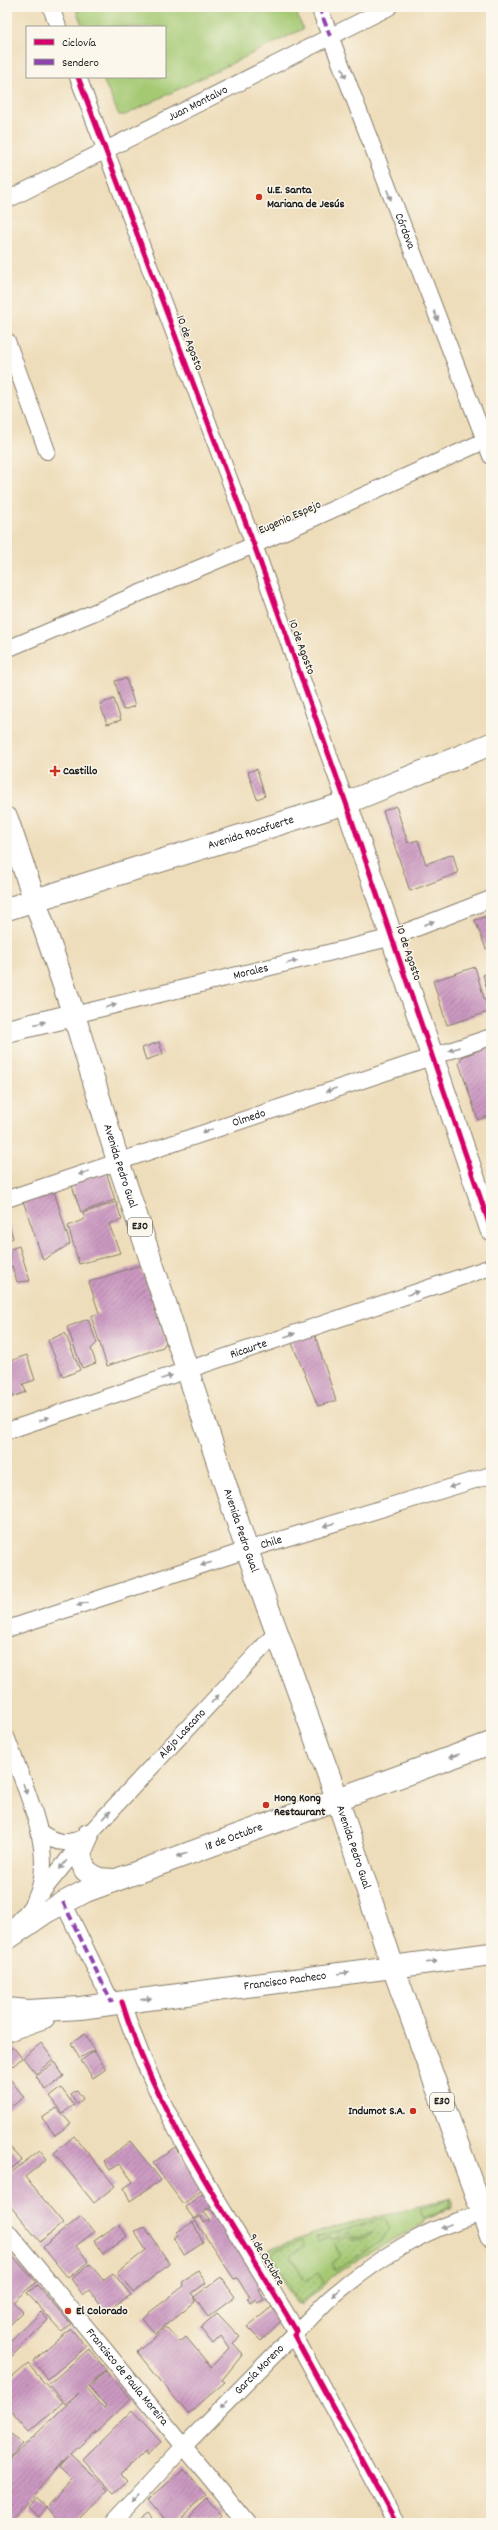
<svg xmlns="http://www.w3.org/2000/svg" width="498" height="2530" viewBox="0 0 498 2530" font-family="Dekko,sans-serif">
<defs>
<pattern id="garden-dots" width="8" height="8" patternUnits="userSpaceOnUse"><rect width="8" height="8" fill="#a5c973"/><path d="M2 2h.1M6 6h.1" fill="none" stroke="#8dac63" stroke-width="1.8" stroke-linecap="round"/></pattern>
<pattern id="building-hatch" width="6" height="6" patternUnits="userSpaceOnUse"><rect width="6" height="6" fill="#cb99c1"/><path d="M-1 1l2-2M0 6l6-6M5 7l2-2" fill="none" stroke="#a47c9c"/></pattern>
</defs>
<rect width="100%" height="100%" fill="#fbf7ec"/>
<filter id="ink" filterUnits="userSpaceOnUse"><feTurbulence type="fractalNoise" baseFrequency=".025" numOctaves="2"/><feDisplacementMap in="SourceGraphic" scale="8" xChannelSelector="R" yChannelSelector="G"/><feConvolveMatrix kernelMatrix="1 2 1 2 8 2 1 2 1" color-interpolation-filters="sRGB"/></filter>
<filter id="wash" filterUnits="userSpaceOnUse"><feTurbulence type="fractalNoise" baseFrequency=".012" numOctaves="4" result="noise"/><feDisplacementMap in="SourceGraphic" scale="16" xChannelSelector="R" yChannelSelector="G"/><feGaussianBlur stdDeviation="0.9" result="paint"/><feColorMatrix in="noise" values="0 0 0 0 0 0 0 0 0 0 0 0 0 0 0 0 0 1.4 0 .05"/><feComposite in="paint" operator="in"/></filter>
<g filter="url(#wash)">
<rect width="100%" height="100%" fill="#eeddba"/>
<!-- green -->
<g fill="#a5c973" stroke="#607248">
<path d="M75,7H294L303,29L125,115H119L102,77H165V27H83Z"/>
<path d="M452,2198V2208L423,2221L424,2223L360,2258L333,2276L302,2305L296,2303L269,2254L270,2249L322,2231Z"/>
</g>
<!-- garden -->
<g fill="url(#garden-dots)" stroke="#607248">
<path d="M450,2200L449,2208L423,2219L420,2209Z"/>
<path d="M382,2219L386,2220L389,2229L381,2240L335,2271L331,2263L341,2257L333,2243L347,2235C355,2244 363,2237 372,2233V2231C363,2235 355,2242 348,2232L331,2240L329,2237L318,2242L316,2238Z"/>
<path d="M302,2241L305,2247L291,2255L305,2281L319,2273L324,2281L305,2300L299,2303L272,2255L274,2251Z"/>
</g>
<g id="blocks">
<!-- building -->
<g fill="url(#building-hatch)">
<path d="M126,678L135,706L123,710L115,681Z"/>
<path d="M114,699L121,720L107,724L100,704Z"/>
<path d="M257,769L265,796L257,799L248,772Z"/>
<path d="M396,806L408,843L418,840L426,864L453,854L458,873L410,891L383,811Z"/>
<path d="M491,915V947L486,949L475,920Z"/>
<path d="M475,967L488,1012L447,1025L433,981Z"/>
<path d="M491,973V1004L483,975Z"/>
<path d="M159,1042L163,1054L146,1060L142,1048Z"/>
<path d="M491,1045V1124L488,1116L478,1120L459,1063L462,1057Z"/>
<path d="M106,1171L115,1200L81,1212L71,1183Z"/>
<path d="M54,1191L70,1244L43,1260L23,1201Z"/>
<path d="M116,1202L122,1220L109,1224L120,1253L79,1264L68,1226L85,1219L83,1213Z"/>
<path d="M7,1218L13,1238L7,1242Z"/>
<path d="M19,1246L30,1281L17,1282L12,1266L7,1268V1259L11,1258L8,1250Z"/>
<path d="M140,1265L166,1342L163,1347L107,1366L91,1316L99,1313L89,1282Z"/>
<path d="M88,1319L97,1343L91,1349L96,1363L82,1368L67,1327Z"/>
<path d="M314,1332L336,1401L318,1406L291,1341Z"/>
<path d="M65,1333L80,1370L63,1377L48,1340Z"/>
<path d="M7,1354L10,1361L27,1355L35,1380L23,1384L26,1392L7,1399Z"/>
<path d="M85,2034L94,2050L80,2058L71,2043Z"/>
<path d="M41,2043L53,2059L36,2074L23,2058Z"/>
<path d="M13,2047L22,2058L13,2066L7,2059V2053Z"/>
<path d="M94,2051L106,2069L93,2078L81,2061Z"/>
<path d="M54,2062L64,2076L46,2090L36,2076Z"/>
<path d="M7,2075L24,2097L7,2110Z"/>
<path d="M61,2088L74,2105L63,2113L50,2096Z"/>
<path d="M77,2090L83,2099L77,2104L71,2094Z"/>
<path d="M57,2108L71,2124L55,2135L42,2118Z"/>
<path d="M74,2136L115,2186L94,2203L54,2153Z"/>
<path d="M130,2141L161,2180L130,2201L124,2188L133,2182L120,2164L110,2170L104,2161Z"/>
<path d="M10,2147L22,2160L7,2172V2149Z"/>
<path d="M175,2147L205,2188L183,2204L153,2163Z"/>
<path d="M40,2150L47,2159L25,2177L63,2223L40,2242L7,2202V2176Z"/>
<path d="M206,2191L215,2203L205,2211L210,2209L215,2215L223,2211L265,2285L259,2290L264,2300L257,2303L256,2299L250,2303L247,2298L250,2297L237,2278L234,2279L194,2219L201,2217L204,2223L210,2220L204,2212L194,2219L185,2207Z"/>
<path d="M81,2216L94,2232L76,2246L89,2262L68,2278L43,2247Z"/>
<path d="M193,2222L203,2243L184,2255L174,2238L178,2235L177,2232Z"/>
<path d="M119,2224L127,2236L103,2254L94,2241Z"/>
<path d="M145,2227L170,2264L133,2292L118,2272L146,2250L134,2231Z"/>
<path d="M7,2250L36,2282L13,2302L23,2312L9,2326Z"/>
<path d="M90,2264L103,2280L113,2273L131,2295L105,2311L89,2290L83,2295L71,2279Z"/>
<path d="M198,2271L206,2283L192,2293L195,2301L155,2334L142,2318L184,2286L182,2281Z"/>
<path d="M221,2277L235,2297L208,2317L194,2297Z"/>
<path d="M37,2285L71,2324L62,2332L27,2293Z"/>
<path d="M274,2305L283,2319L261,2341L247,2327Z"/>
<path d="M41,2312L48,2320L7,2361V2345Z"/>
<path d="M217,2313L240,2337L233,2343L243,2354L222,2380L225,2382L188,2414L137,2352L166,2327L180,2342L186,2337L211,2367L229,2348L221,2336L213,2344L200,2328Z"/>
<path d="M71,2329L86,2347L48,2379L33,2361Z"/>
<path d="M89,2349L106,2370L86,2388L104,2409L106,2407L89,2387L106,2371L131,2399L71,2454L108,2489L78,2520L82,2523H62L47,2507L72,2480L59,2467L68,2457L61,2463L10,2523H7V2462L79,2393L65,2404L49,2384Z"/>
<path d="M28,2364L62,2403L29,2432L7,2407V2382Z"/>
<path d="M132,2410L161,2442L147,2455L145,2451L121,2475L127,2481L114,2493L83,2459Z"/>
<path d="M7,2430L22,2444L7,2461Z"/>
<path d="M184,2469L206,2496L174,2523H167L148,2500Z"/>
<path d="M35,2497L47,2507L39,2517L27,2507Z"/>
<path d="M207,2499L222,2515L214,2523H183Z"/>
<path d="M148,2514L155,2523H136Z"/>
</g>
</g>
</g>
<g filter="url(#ink)">
<use href="#blocks" fill-opacity="0" stroke="#857c6b" stroke-width="1"/>
<g fill="none" stroke-linecap="round" stroke-linejoin="round">
<defs>
<g id="street">
<path d="M51,7L58,27"/>
<path id="s1" d="M319,7L491,456"/>
<path d="M78,77L254,545L346,803"/>
<path id="s2" d="M7,200L389,7"/>
<path d="M7,341L47,451"/>
<path d="M7,649L254,545L491,438"/>
<path id="s3" d="M74,1015L393,937L491,899"/>
<path id="s4" d="M7,1199L491,1037"/>
<path id="s5" d="M7,1431L491,1267"/>
<path id="s6" d="M7,1629L247,1550L491,1475"/>
<path d="M7,1739C23,1784 59,1854 35,1900C30,1911 18,1921 10,1931"/>
<path id="s7" d="M40,1832C57,1845 69,1845 88,1835L276,1633"/>
<path d="M41,1893L83,1841"/>
<path d="M63,1902L112,2003"/>
<path d="M122,2002C159,2121 234,2225 297,2332L294,2335L396,2523"/>
<path id="s8" d="M7,2231L247,2523"/>
<path id="s9" d="M113,2523L185,2445L328,2300C375,2260 429,2224 491,2212"/>
</g>
<g id="secondary">
<path d="M346,803L491,1229"/>
<path id="s10" d="M35,900L346,803L491,744"/>
<path d="M88,1835L80,1853L85,1870L98,1879L113,1880"/>
<path id="s11" d="M7,1939L46,1912L86,1891L491,1743"/>
<path id="s12" d="M7,2009L28,2011L80,2008L491,1954"/>
<path d="M7,2030L44,2017"/>
</g>
<g id="primary">
<path d="M7,909L35,900"/>
<path d="M7,1031L74,1015"/>
</g>
<g id="highway">
<path id="s13" d="M7,819L74,1015L118,1161L247,1550L337,1798L393,1967L491,2236"/>
</g>
</defs>
<!-- street casing -->
<use href="#street" stroke="#857c6b" stroke-width="18"/>
<!-- secondary casing -->
<use href="#secondary" stroke="#857c6b" stroke-width="24"/>
<!-- primary casing -->
<use href="#primary" stroke="#857c6b" stroke-width="24"/>
<!-- highway casing -->
<use href="#highway" stroke="#857c6b" stroke-width="24"/>
<!-- street -->
<use href="#street" stroke="#fff" stroke-width="16"/>
<!-- secondary -->
<use href="#secondary" stroke="#fff" stroke-width="22"/>
<!-- primary -->
<use href="#primary" stroke="#fff" stroke-width="22"/>
<!-- highway -->
<use href="#highway" stroke="#fff" stroke-width="22"/>
<!-- quiet -->
<g stroke="#8e44ad" stroke-width="4" stroke-dasharray="8 4" stroke-linecap="butt">
<path d="M319,7L330,36"/>
<path d="M63,1902L112,2003"/>
</g>
<defs>
<g id="cycleway">
<path d="M78,77L254,545L346,803L491,1229"/>
<path d="M122,2002C159,2121 234,2225 297,2332L294,2335L396,2523"/>
</g>
</defs>
<!-- cycleway casing -->
<use href="#cycleway" stroke="#fbf7ec" stroke-width="8"/>
<!-- cycleway -->
<use href="#cycleway" stroke="#d6006c" stroke-width="5"/>
</g>
<!-- one-way arrows -->
<defs><path id="oneway-solid" d="M-6-.8H1V-3.2L6.5 0L1 3.2V.8H-6Z"/></defs>
<g fill="#999">
<use href="#oneway-solid" transform="translate(344 73) rotate(70)"/>
<use href="#oneway-solid" transform="translate(389 195) rotate(69)"/>
<use href="#oneway-solid" transform="translate(436 316) rotate(69)"/>
<use href="#oneway-solid" transform="translate(429 923) rotate(-21)"/>
<use href="#oneway-solid" transform="translate(292 962) rotate(-14)"/>
<use href="#oneway-solid" transform="translate(111 1006) rotate(-14)"/>
<use href="#oneway-solid" transform="translate(40 1023) rotate(-14)"/>
<use href="#oneway-solid" transform="translate(454 1049) rotate(161)"/>
<use href="#oneway-solid" transform="translate(331 1090) rotate(161)"/>
<use href="#oneway-solid" transform="translate(207 1131) rotate(161)"/>
<use href="#oneway-solid" transform="translate(84 1173) rotate(161)"/>
<use href="#oneway-solid" transform="translate(413 1293) rotate(-19)"/>
<use href="#oneway-solid" transform="translate(290 1335) rotate(-19)"/>
<use href="#oneway-solid" transform="translate(167 1377) rotate(-19)"/>
<use href="#oneway-solid" transform="translate(44 1419) rotate(-19)"/>
<use href="#oneway-solid" transform="translate(454 1486) rotate(163)"/>
<use href="#oneway-solid" transform="translate(329 1525) rotate(163)"/>
<use href="#oneway-solid" transform="translate(206 1564) rotate(162)"/>
<use href="#oneway-solid" transform="translate(82 1604) rotate(162)"/>
<use href="#oneway-solid" transform="translate(215 1699) rotate(-47)"/>
<use href="#oneway-solid" transform="translate(454 1756) rotate(161)"/>
<use href="#oneway-solid" transform="translate(25 1789) rotate(71)"/>
<use href="#oneway-solid" transform="translate(107 1815) rotate(-47)"/>
<use href="#oneway-solid" transform="translate(182 1855) rotate(160)"/>
<use href="#oneway-solid" transform="translate(63 1865) rotate(129)"/>
<use href="#oneway-solid" transform="translate(432 1962) rotate(-7)"/>
<use href="#oneway-solid" transform="translate(344 1973) rotate(-7)"/>
<use href="#oneway-solid" transform="translate(146 1999) rotate(-7)"/>
<use href="#oneway-solid" transform="translate(446 2226) rotate(158)"/>
<use href="#oneway-solid" transform="translate(336 2293) rotate(139)"/>
<use href="#oneway-solid" transform="translate(224 2405) rotate(135)"/>
<use href="#oneway-solid" transform="translate(135 2499) rotate(133)"/>
</g>
</g>
<!-- markers -->
<g fill="#c8321e" stroke="#fbf7ec" stroke-width="1.5">
<circle cx="259" cy="197" r="4"/>
<path d="M53 765h4v4h4v4h-4v4h-4v-4h-4v-4h4z"/>
<circle cx="266" cy="1805" r="4"/>
<circle cx="413" cy="2111" r="4"/>
<circle cx="68" cy="2311" r="4"/>
</g>
<g text-anchor="middle" dominant-baseline="central" stroke-width="3" stroke-linejoin="round" paint-order="stroke">
<!-- shield labels -->
<g fill="#fbf7ec" stroke="#5f5e5a" stroke-width="1">
<rect x="128" y="1218" width="24" height="18" rx="3"/>
<rect x="430" y="2093" width="24" height="18" rx="3"/>
</g>
<g font-size="11" font-weight="bold" fill="#1c1c1c">
<text x="140" y="1227">E30</text>
<text x="442" y="2102">E30</text>
</g>
<!-- street labels -->
<g font-size="12" fill="#1c1c1c" stroke="#fbf7ec">
<text stroke="none"><textPath href="#s2" startOffset="214">Juan Montalvo</textPath></text>
<text stroke="none"><textPath href="#s1" startOffset="240">Córdova</textPath></text>
<text transform="translate(189 343) rotate(70)">10 de Agosto</text>
<text transform="translate(290 518) rotate(-24)">Eugenio Espejo</text>
<text transform="translate(301 647) rotate(70)">10 de Agosto</text>
<text stroke="none"><textPath href="#s10" startOffset="226">Avenida Rocafuerte</textPath></text>
<text transform="translate(408 953) rotate(71)">10 de Agosto</text>
<text stroke="none"><textPath href="#s3" startOffset="182">Morales</textPath></text>
<text stroke="none"><textPath href="#s4" startOffset="255">Olmedo</textPath></text>
<text stroke="none"><textPath href="#s13" startOffset="365">Avenida Pedro Gual</textPath></text>
<text stroke="none"><textPath href="#s5" startOffset="255">Ricaurte</textPath></text>
<text stroke="none"><textPath href="#s13" startOffset="749">Avenida Pedro Gual</textPath></text>
<text stroke="none"><textPath href="#s6" startOffset="278">Chile</textPath></text>
<text stroke="none"><textPath href="#s7" startOffset="190">Alejo Lascano</textPath></text>
<text stroke="none"><textPath href="#s11" startOffset="250">18 de Octubre</textPath></text>
<text stroke="none"><textPath href="#s13" startOffset="1085">Avenida Pedro Gual</textPath></text>
<text stroke="none"><textPath href="#s12" startOffset="280">Francisco Pacheco</textPath></text>
<text transform="translate(266 2260) rotate(59)">9 de Octubre</text>
<text stroke="none"><textPath href="#s9" startOffset="212">García Moreno</textPath></text>
<text stroke="none"><textPath href="#s8" startOffset="189">Francisco de Paula Moreira</textPath></text>
</g>
<!-- poi labels -->
<g font-size="12" font-weight="bold" fill="#1c1c1c" stroke="#fbf7ec" text-anchor="start">
<text x="267" y="190">U.E. Santa<tspan x="267" dy="14">Mariana de Jesús</tspan></text>
<text x="63" y="771">Castillo</text>
<text x="274" y="1798">Hong Kong<tspan x="274" dy="14">Restaurant</tspan></text>
<text x="405" y="2111" text-anchor="end">Indumot S.A.</text>
<text x="76" y="2311">El Colorado</text>
</g>
</g>
<!-- margin -->
<rect width="498" height="2530" fill="none" stroke="#fbf7ec" stroke-width="24"/>
<!-- legend -->
<rect x="26" y="26" width="140" height="52" fill="#fbf7ec" stroke="#a29f99"/>
<rect x="34" y="39" width="20" height="6" fill="#d6006c" stroke="#a29f99"/>
<text x="62" y="46" font-size="12" fill="#1c1c1c">Ciclovía</text>
<rect x="34" y="59" width="20" height="6" fill="#8e44ad" stroke="#a29f99"/>
<text x="62" y="66" font-size="12" fill="#1c1c1c">Sendero</text>
</svg>
